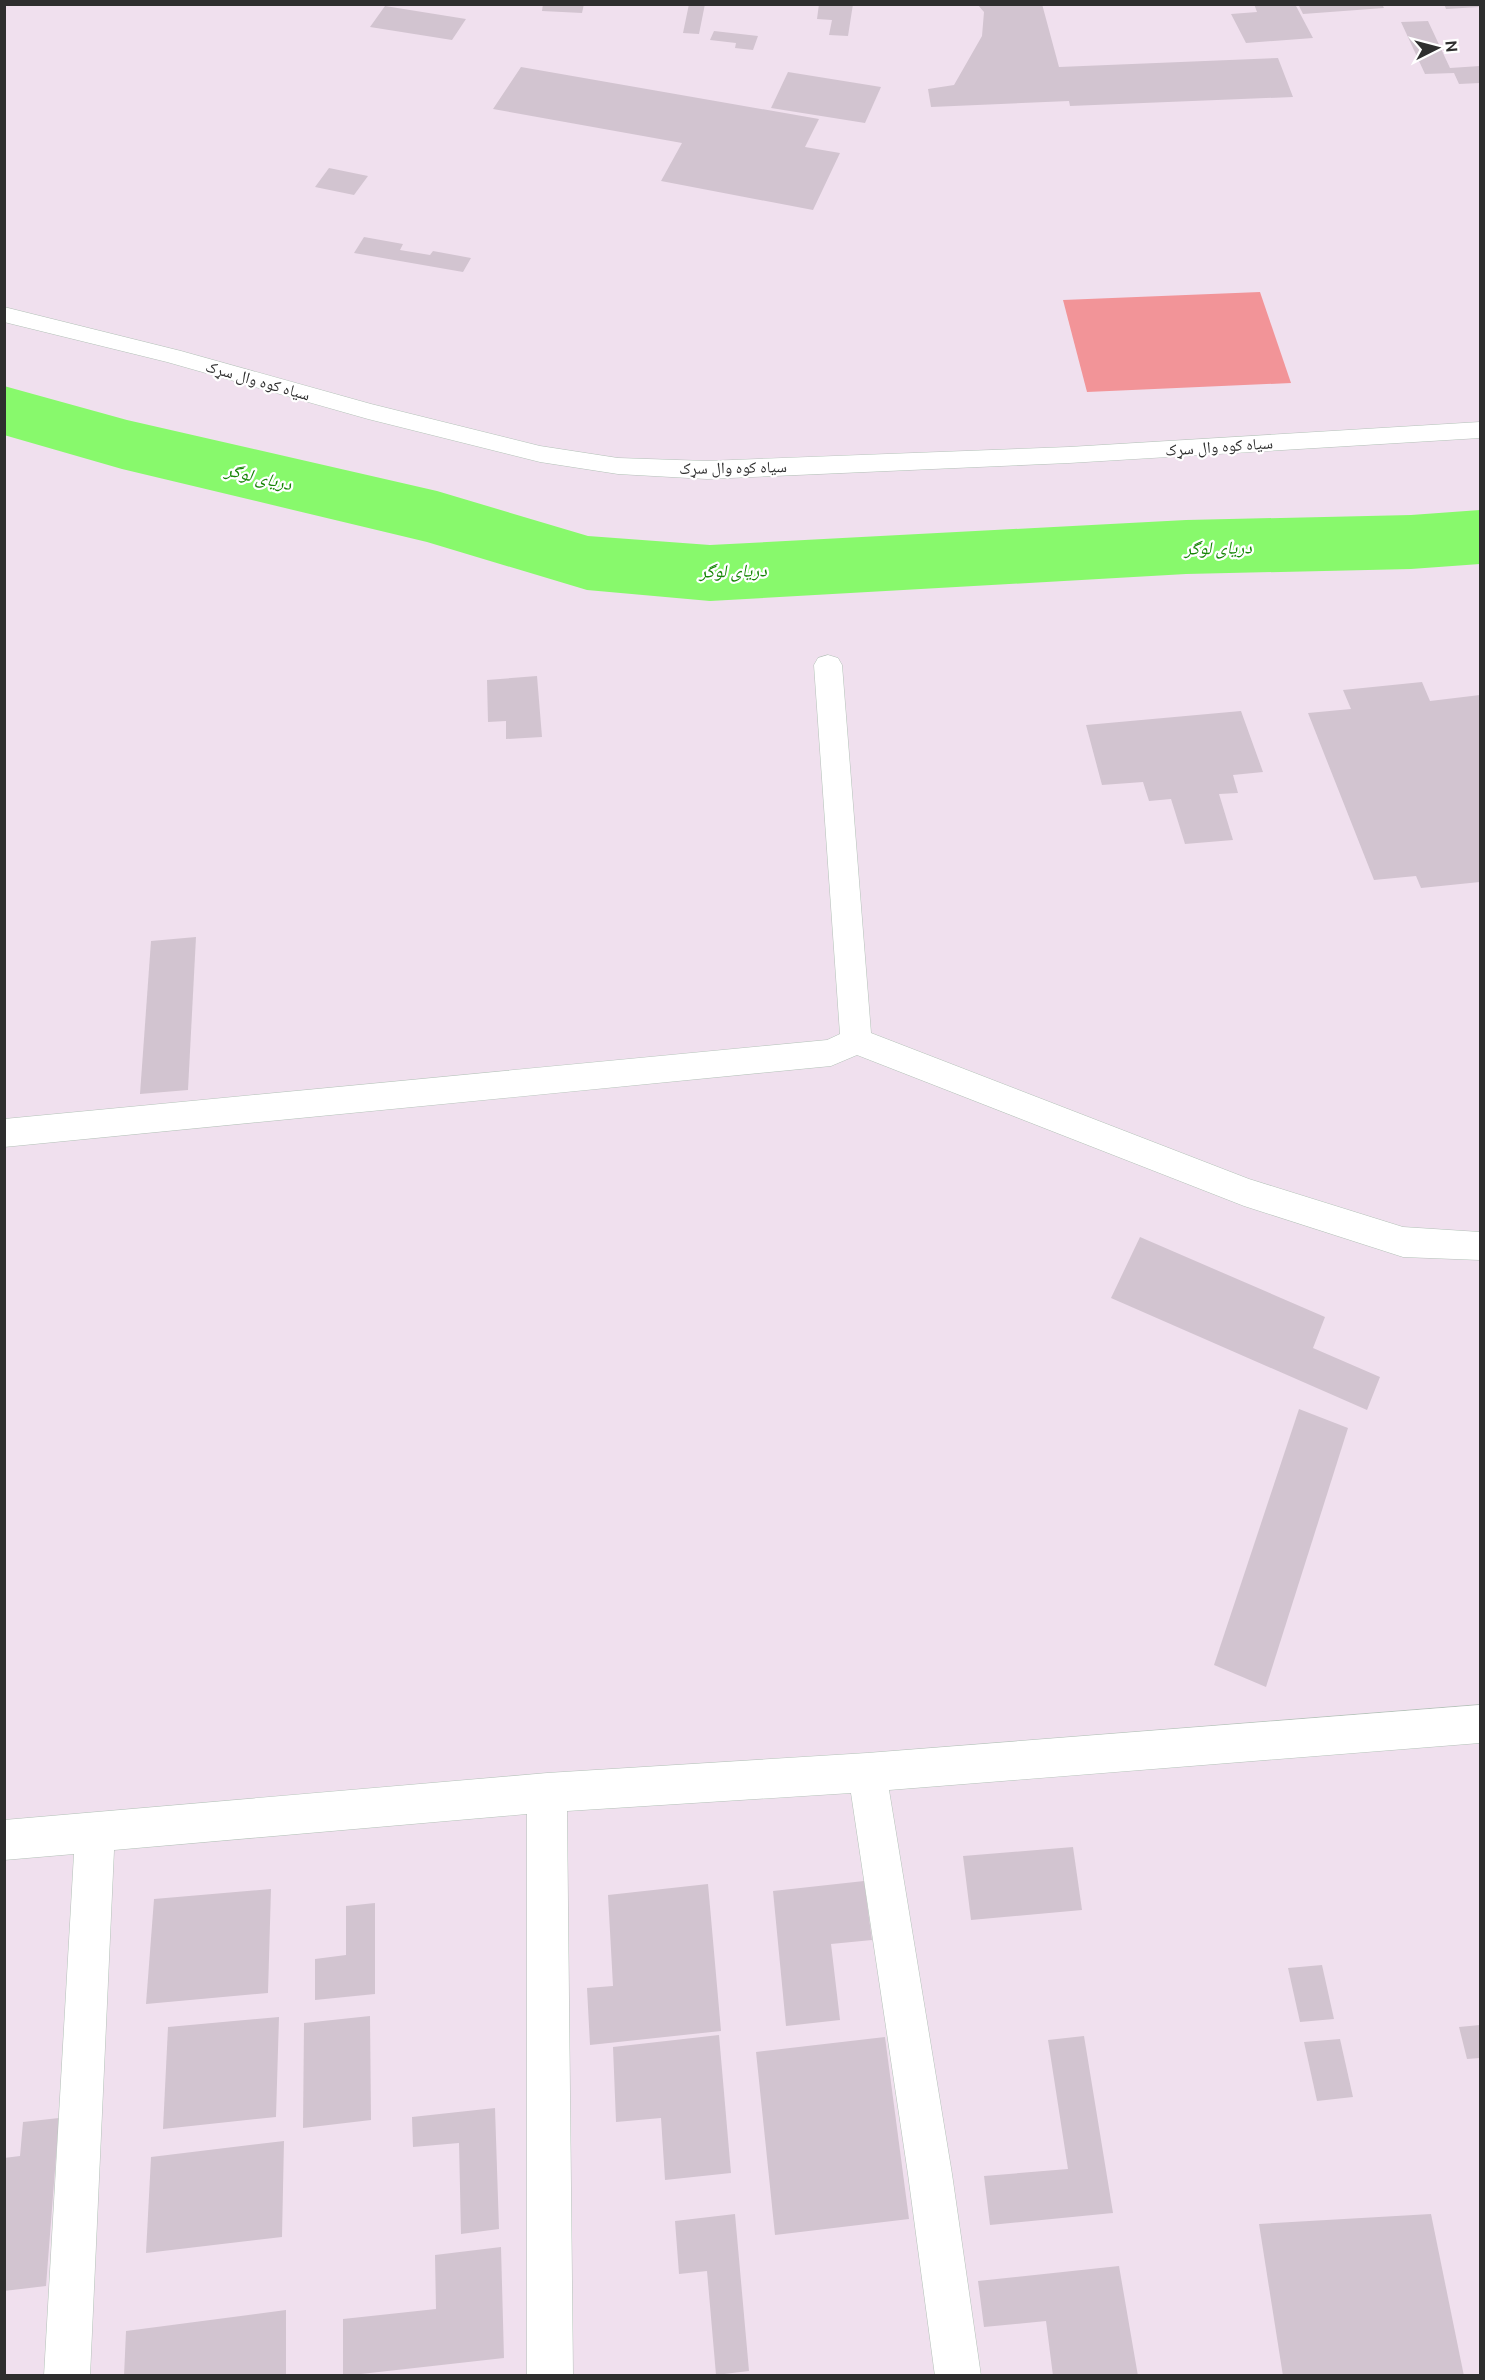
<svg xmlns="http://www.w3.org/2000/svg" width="1485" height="2380" viewBox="0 0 1485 2380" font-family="Ubuntu,'Noto Naskh Arabic',sans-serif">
<rect width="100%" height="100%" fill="#f0e0ee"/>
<!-- pitch -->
<path fill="#f29498" d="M1260,292L1291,383L1087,392L1063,300Z"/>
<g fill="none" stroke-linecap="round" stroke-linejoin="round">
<!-- river -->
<path fill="#88f96c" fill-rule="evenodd" d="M4,386L127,420L437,491L588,536L710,545L1186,520L1411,515L1480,510V564L1411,569L1186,574L710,601L587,590L427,542L122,469L4,435Z"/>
</g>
<!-- building -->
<g fill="#d2c4d0">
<path d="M543,4H584L582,13L542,11Z"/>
<path d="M689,4H705L699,34L683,33Z"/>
<path d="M819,4H853L848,36L829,35L832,20L817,19Z"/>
<path d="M977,4H1042L1059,67L1278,58L1293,97L1070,106L1069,101L931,107L928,89L954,85L982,36L984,12Z"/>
<path d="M1254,4H1295L1313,38L1246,43L1231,14L1257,12Z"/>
<path d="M1298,4H1382L1384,8L1303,14Z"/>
<path d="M1444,4H1478L1479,7L1446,9Z"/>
<path d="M385,6L466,19L452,40L370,27Z"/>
<path d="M1428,21L1450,68L1480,66V83L1459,84L1454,73L1425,74L1401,22Z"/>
<path d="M714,31L758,36L753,50L735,48L736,43L710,40Z"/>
<path d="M521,67L819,119L805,147L840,153L813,210L661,181L682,143L493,109Z"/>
<path d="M788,72L881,87L865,123L771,108Z"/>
<path d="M329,168L368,176L354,195L315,187Z"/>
<path d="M364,237L403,244L400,250L430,255L433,251L471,258L463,272L354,253Z"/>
<path d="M537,676L542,737L506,739V721L488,722L487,680Z"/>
<path d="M1422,682L1430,701L1480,695V882L1421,888L1416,876L1374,880L1308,713L1351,709L1343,690Z"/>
<path d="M1241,711L1263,772L1233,775L1238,793L1219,794L1233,840L1185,844L1171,799L1149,801L1143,782L1102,785L1086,725Z"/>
<path d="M196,937L188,1090L140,1094L151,941Z"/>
<path d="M1140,1237L1325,1317L1313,1348L1380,1377L1367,1410L1111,1298Z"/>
<path d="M1299,1409L1348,1428L1266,1687L1214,1665Z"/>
<path d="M1073,1847L1082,1910L971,1920L963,1856Z"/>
<path d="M864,1881L872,1940L831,1944L840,2020L786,2026L773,1891Z"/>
<path d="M708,1884L721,2031L590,2045L587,1988L613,1986L608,1895Z"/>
<path d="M271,1889L268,1993L146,2004L154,1899Z"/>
<path d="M375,1903V1994L315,2000V1959L346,1955V1906Z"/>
<path d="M1322,1965L1334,2019L1300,2022L1288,1968Z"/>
<path d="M370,2016L371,2120L303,2128L304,2023Z"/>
<path d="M279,2017L276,2117L163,2129L168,2027Z"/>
<path d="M1480,2025V2058L1467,2059L1459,2027Z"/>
<path d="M719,2035L731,2173L665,2180L661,2118L616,2122L613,2047Z"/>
<path d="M1084,2036L1113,2213L990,2225L984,2176L1068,2169L1048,2040Z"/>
<path d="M885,2037L909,2219L775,2235L756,2052Z"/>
<path d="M1340,2039L1353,2097L1317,2101L1304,2042Z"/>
<path d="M495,2108L499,2229L461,2234L459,2143L413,2147L412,2117Z"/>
<path d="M59,2118L46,2286L4,2291V2158L20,2156L23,2122Z"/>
<path d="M284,2141L282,2237L146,2253L151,2157Z"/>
<path d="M735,2214L749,2371L716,2375L707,2271L679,2274L675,2221Z"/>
<path d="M1431,2214L1464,2376H1283L1259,2224Z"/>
<path d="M501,2247L504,2358L343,2376V2319L436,2309L435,2255Z"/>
<path d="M1119,2266L1138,2376H1053L1046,2321L984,2327L978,2281Z"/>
<path d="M286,2310V2376H124L126,2331Z"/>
</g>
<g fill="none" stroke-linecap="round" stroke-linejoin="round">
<defs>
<g id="street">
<path d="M828,655L838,658L842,665L871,1033L1249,1179L1403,1227L1480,1232V1260L1403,1257L1244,1206L857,1055L831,1066L4,1147V1119L827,1040L840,1034L814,665L818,658Z"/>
<path d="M1480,1705V1743L889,1790L952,2174L981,2376H935L908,2174L851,1793L567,1811L573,2376H527V1814L114,1850L90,2376H44L74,1854L4,1860V1820L547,1773L867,1753Z"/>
</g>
<path id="secondary" d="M4,307L181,351L371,404L540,446L618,458L707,461L1069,447L1480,422V438L1069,463L707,479L618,474L540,462L368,419L167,362L4,322Z"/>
</defs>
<!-- street casing -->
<use href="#street" stroke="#b3c2b8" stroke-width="1"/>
<!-- secondary casing -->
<use href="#secondary" stroke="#b3c2b8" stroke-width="1"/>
<!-- street -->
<use href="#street" fill="#fff" fill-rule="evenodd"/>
<!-- secondary -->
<use href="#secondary" fill="#fff" fill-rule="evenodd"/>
</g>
<g text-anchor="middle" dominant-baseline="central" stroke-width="4.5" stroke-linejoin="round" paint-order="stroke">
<!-- far-street labels -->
<g font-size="16" fill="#2e2e2e" stroke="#fff">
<text transform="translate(258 380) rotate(16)">سیاه کوه وال سړک</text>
<text transform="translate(1219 446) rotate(-4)">سیاه کوه وال سړک</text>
<text transform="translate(733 467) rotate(-1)">سیاه کوه وال سړک</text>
</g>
<!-- far-water labels -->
<g font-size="18" font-style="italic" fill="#168606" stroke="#fff">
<text transform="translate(259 476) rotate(13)">دریای لوگر</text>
<text transform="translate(1218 547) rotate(-1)">دریای لوگر</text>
<text transform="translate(733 570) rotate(-1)">دریای لوگر</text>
</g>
</g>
<!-- border -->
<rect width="1485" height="2380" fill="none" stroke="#2e2e2e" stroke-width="12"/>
<!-- north arrow -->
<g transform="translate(1437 48) rotate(84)" stroke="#ffffff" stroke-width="4.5" paint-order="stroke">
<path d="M0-4.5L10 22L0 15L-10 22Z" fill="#2e2e2e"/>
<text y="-9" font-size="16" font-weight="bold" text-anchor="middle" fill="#2e2e2e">N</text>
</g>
</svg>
